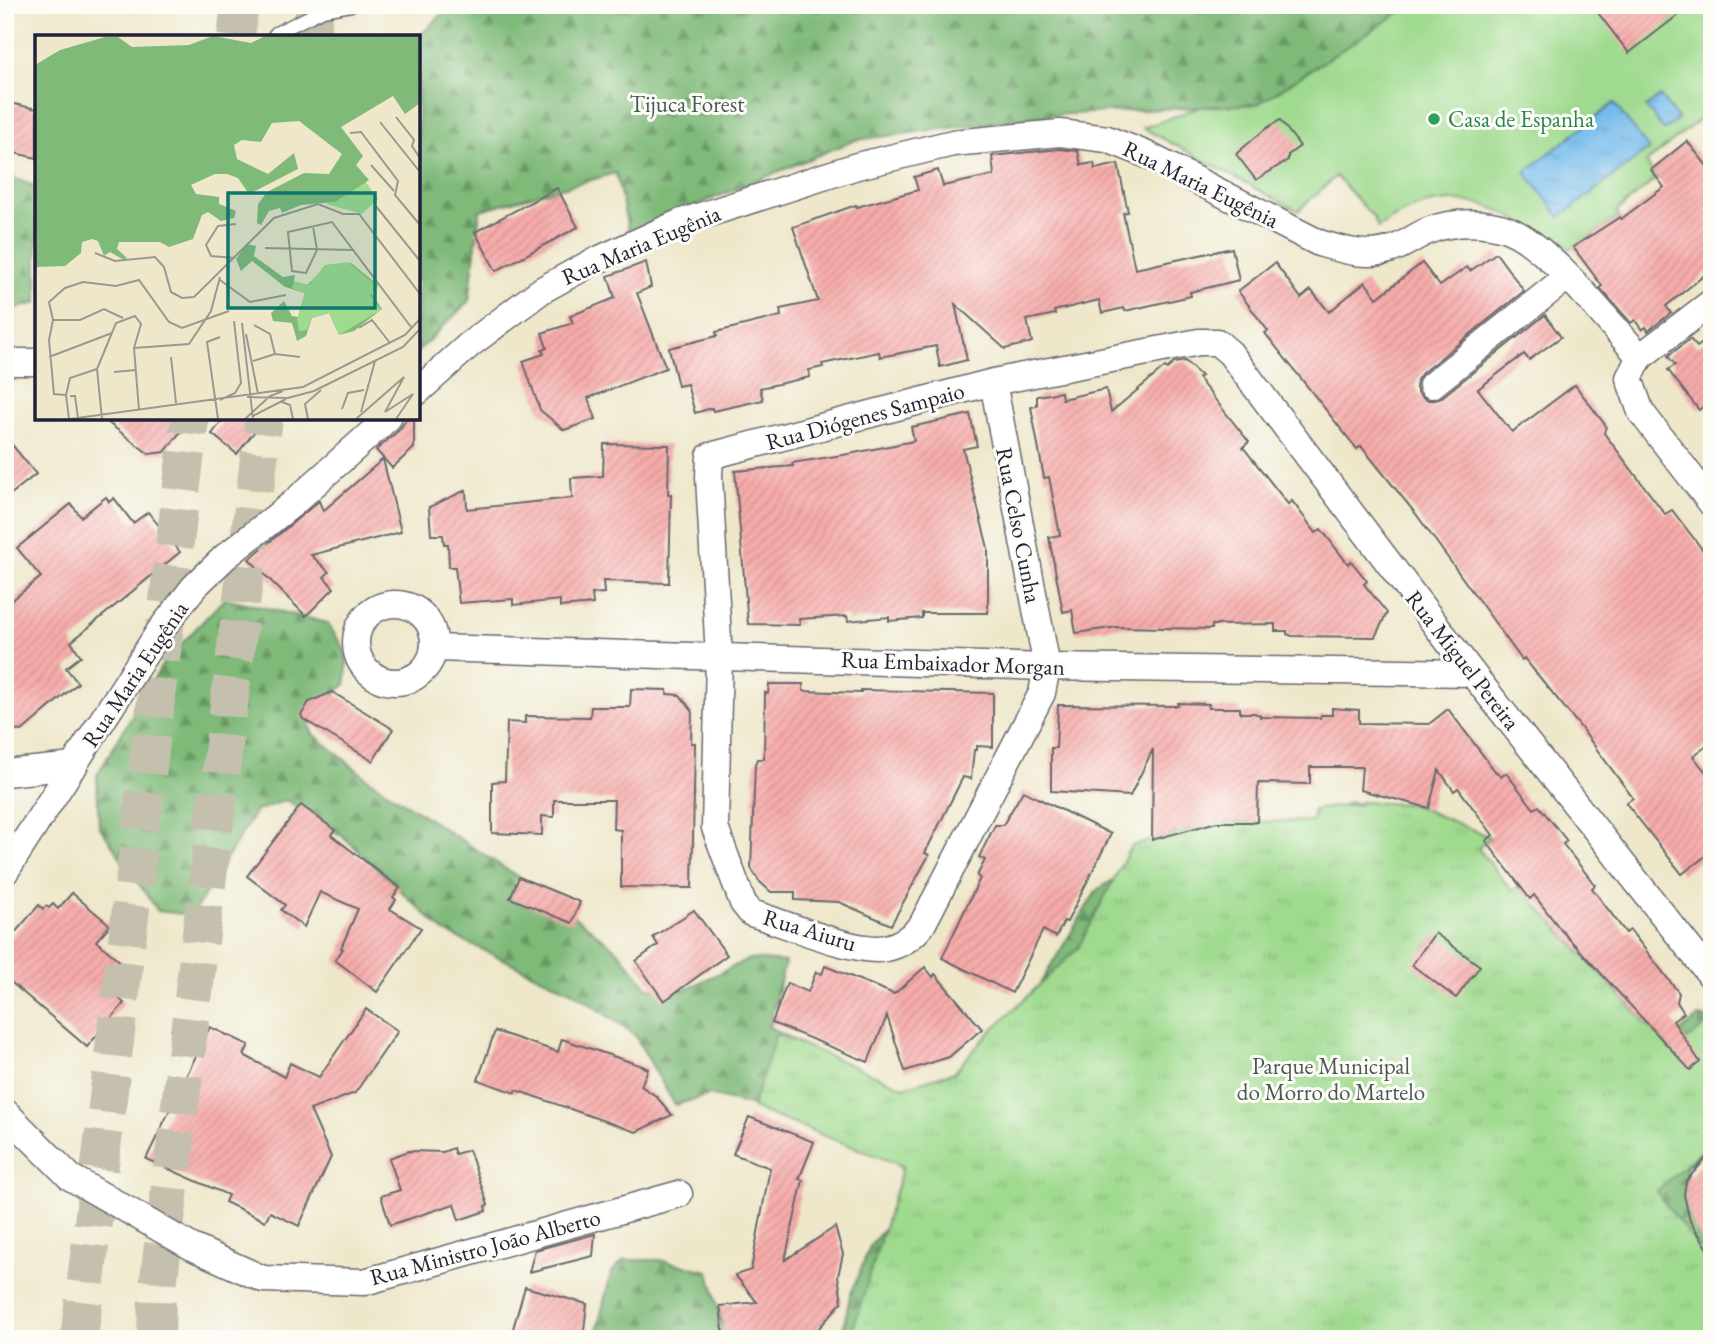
<svg xmlns="http://www.w3.org/2000/svg" width="1717" height="1344" viewBox="0 0 1717 1344" font-family="'EB Garamond',serif">
<defs>
<pattern id="forest-firs" width="22" height="20" patternUnits="userSpaceOnUse" patternTransform="scale(1.75)"><rect width="22" height="20" fill="#7fba79"/><path d="M5 1l3.5 6h-7zM16 11l3.5 6h-7z" fill="#689764"/></pattern>
<pattern id="park-tufts" width="24" height="20" patternUnits="userSpaceOnUse" patternTransform="scale(1.75)"><rect width="24" height="20" fill="#9fda8e"/><path d="M3 7l-1-3M5 7V3M7 7l1-3M15 17l-1-3M17 17v-4M19 17l1-3" fill="none" stroke="#89bb7b"/></pattern>
<pattern id="water-ripples" width="26" height="14" patternUnits="userSpaceOnUse" patternTransform="scale(1.75)"><rect width="26" height="14" fill="#73bbeb"/><path d="M2 4q2-2 4 0t4 0M15 11q2-2 4 0t4 0" fill="none" stroke="#63a0ca"/></pattern>
<pattern id="building-hatch" width="6" height="6" patternUnits="userSpaceOnUse" patternTransform="scale(1.75)"><rect width="6" height="6" fill="#f6acaa"/><path d="M-1 1l2-2M0 6l6-6M5 7l2-2" fill="none" stroke="#d39493"/></pattern>
</defs>
<rect width="100%" height="100%" fill="#fdfcf7"/>
<filter id="ink" filterUnits="userSpaceOnUse"><feTurbulence type="fractalNoise" baseFrequency=".0143" numOctaves="2"/><feDisplacementMap in="SourceGraphic" scale="14" xChannelSelector="R" yChannelSelector="G"/><feConvolveMatrix kernelMatrix="1 2 1 2 8 2 1 2 1" color-interpolation-filters="sRGB"/></filter>
<filter id="wash" filterUnits="userSpaceOnUse"><feTurbulence type="fractalNoise" baseFrequency=".00686" numOctaves="4" result="noise"/><feDisplacementMap in="SourceGraphic" scale="28" xChannelSelector="R" yChannelSelector="G"/><feGaussianBlur stdDeviation="1.57" result="paint"/><feColorMatrix in="noise" values="0 0 0 0 0 0 0 0 0 0 0 0 0 0 0 0 0 1.4 0 .05"/><feComposite in="paint" operator="in"/></filter>
<g filter="url(#wash)">
<rect width="100%" height="100%" fill="#eee7ca"/>
<!-- grass -->
<path fill="#9fda8e" stroke="#607e64" stroke-width="2" d="M1392,5H1709L1712,9V109L1646,163L1657,178L1616,212L1620,217L1570,249L1556,236L1548,245C1497,195 1437,185 1378,228L1374,218L1336,176L1298,211L1143,128L1292,73Z"/>
<!-- forest -->
<g fill="url(#forest-firs)" stroke="#506e5a" stroke-width="2">
<path d="M451,5H1411L1258,104L1050,115L855,140L629,233L616,173L480,210L469,301L418,351V38Z"/>
<path d="M5,175L37,187V303L5,311Z"/>
<path d="M225,598L327,623C346,652 350,650 345,685L307,717L312,733L368,779L535,888L591,929L619,952L648,988L684,990L749,959L785,962L769,1027L863,1078L916,1092L948,1077L1026,1007L1097,890L1169,845L1312,823L1349,802L1436,815L1649,1033L1672,1038L1699,1017L1712,1019V1144L1686,1168V1184L1712,1221V1339H841L850,1296L870,1246L903,1205L905,1172L885,1153L807,1119L709,1095L675,1105L634,1034L573,992L443,931L345,838L286,800L256,811L192,915L158,911L99,826L97,775L164,662Z"/>
<path d="M624,1260H659L709,1271L726,1339H595L611,1273Z"/>
</g>
<!-- park -->
<path fill="url(#park-tufts)" stroke="#607e64" stroke-width="2" d="M1360,802L1411,804L1490,837L1478,848L1512,891L1519,886L1672,1051L1708,1024L1712,1029V1141L1656,1192L1712,1264V1339H850L903,1166L752,1108L776,1034L904,1087L954,1072L991,1031L1078,948L1131,846L1217,822L1312,821L1313,810L1360,804Z"/>
<!-- water -->
<g fill="url(#water-ripples)" stroke="#4a6e93" stroke-width="2">
<path d="M1660,96L1678,119L1664,130L1646,107Z"/>
<path d="M1614,103L1649,149L1560,217L1525,172Z"/>
</g>
<g id="blocks">
<!-- building -->
<g fill="url(#building-hatch)">
<path d="M1592,5H1691L1629,53Z"/>
<path d="M5,102L37,109V158L5,151Z"/>
<path d="M1280,120L1300,146L1288,155V160L1256,180L1236,154L1264,130Z"/>
<path d="M1687,141L1712,172V269L1666,306L1671,313L1648,331L1646,327L1642,330L1635,320L1631,323L1600,288L1602,286L1573,247L1620,217L1621,219L1664,187L1651,170Z"/>
<path d="M1060,149L1078,151L1081,165L1094,163L1095,169L1118,164L1128,212L1123,213L1135,269L1232,248L1239,280L1190,292L1191,296L1125,311L1124,308L1102,313L1099,300L1054,311L1055,314L1027,320L1032,342L1005,349L955,304L967,360L940,367L936,346L880,357L879,352L822,364L823,367L809,370L810,377L760,388L763,400L713,411L712,408L695,413L687,384L678,386L669,348L717,336L716,332L781,316L780,309L818,301L793,227L856,205L857,207L918,190L914,177L938,170L943,186L994,175L992,156Z"/>
<path d="M557,188L578,227L496,271L475,232Z"/>
<path d="M1496,253L1524,291L1422,373L1417,380L1416,387L1419,394L1427,400H1435L1442,397L1545,315L1561,337L1529,360L1524,354L1478,389L1512,432L1575,385L1606,426L1604,433L1665,514L1672,510L1712,562V742L1693,756L1712,780V851L1682,874L1626,803L1633,798L1578,724L1524,658L1522,660L1416,514L1361,446L1357,449L1265,333L1268,331L1238,291L1275,263L1301,298L1311,290L1329,312L1365,282L1377,298L1422,263L1440,286L1467,267L1470,271Z"/>
<path d="M646,262L651,287L637,293L666,368L588,398L596,419L564,430L540,410L523,361L544,354L542,350L547,348L542,333L573,323L570,316L615,298L608,276Z"/>
<path d="M1712,336V399L1699,410L1668,370L1675,365L1668,356L1690,339L1697,347Z"/>
<path d="M1185,361L1201,376L1198,378L1249,442L1243,447L1288,504L1292,501L1316,533L1321,529L1348,564L1351,561L1367,581L1364,584L1387,613L1375,637L1292,636L1287,634V631H1275V624L1212,625V629L1117,627L1076,633L1072,610L1063,612L1049,537L1060,535L1049,477L1044,478L1031,407L1037,406V396L1061,392L1062,399L1106,389L1111,412L1165,367L1167,369L1174,363Z"/>
<path d="M970,414L977,446L963,449L988,548V613H922V618L889,621V617L848,621L847,616L799,619L800,625L748,624L735,471L793,466L792,463L849,454L914,441L911,427Z"/>
<path d="M102,418H191L165,452L149,454Z"/>
<path d="M224,418H265L237,454L212,434Z"/>
<path d="M407,418H414V448L392,468L376,450L399,430Z"/>
<path d="M5,436L36,474L5,499Z"/>
<path d="M604,444L669,445L668,494H671L669,583L603,581L604,593L592,594L593,604L560,607V600L513,605V599L459,603L455,567H449L448,544H444L443,535H431L429,507L466,490L467,509L572,498L571,478L603,476Z"/>
<path d="M383,459L401,532L311,555L329,572L324,577L334,588L306,616L249,559L319,501L323,511Z"/>
<path d="M106,497L109,502L114,498L133,523L148,512L180,552L71,642L81,656L66,668L78,683L22,731L5,729V606L41,577L17,548L71,504L81,517Z"/>
<path d="M769,684H803V691L861,693V690L993,693V747L977,746V750H974L971,779L963,777L925,853L929,855L891,925L839,902L795,900V892H771L759,881L751,868L755,765L757,759H764L765,693L768,694Z"/>
<path d="M631,689L667,690V694L680,695L692,711L691,743H695L692,888L621,887V830L613,829L614,800H554V817L542,816V835L492,833V782L505,781L507,722L525,723V716L590,717L591,707H630Z"/>
<path d="M332,692L393,729L373,761L303,719L301,715L309,702Z"/>
<path d="M1178,703L1209,704L1208,708H1240V713H1254L1260,715V717L1320,718L1321,715H1332V708L1359,710V723L1429,724L1448,709L1495,771L1501,777L1506,773L1534,809L1539,806L1567,841L1563,844L1595,885L1592,888L1626,933L1630,930L1679,993L1677,1002L1684,1013L1673,1021L1700,1062L1690,1070L1561,930L1534,895L1530,899L1486,841L1493,835L1458,788L1454,791L1439,770L1429,808L1360,790L1362,767H1310V784L1258,783L1257,822H1217L1152,840L1153,749L1130,796L1051,791V748H1056L1058,705L1178,706Z"/>
<path d="M1023,791L1111,834L1067,922L1064,921L1056,937L1043,930L1012,993L942,958L980,878L977,876L985,860L979,857L995,825H1003Z"/>
<path d="M301,805L335,830L331,835L400,888L393,897L396,900L390,909L421,928L377,992L335,960L343,949L341,948L358,909L320,892L304,927L281,910L285,905L247,876Z"/>
<path d="M519,877L580,902L572,923L510,898Z"/>
<path d="M72,893L110,925L96,941L135,974L116,996L124,1003L87,1047L5,977V944L39,905L43,909L46,906L49,908L53,904L58,909Z"/>
<path d="M694,910L727,955L664,1001L636,961L658,945L653,937Z"/>
<path d="M1435,933L1480,966L1456,998L1412,965Z"/>
<path d="M825,966L894,994L925,967L933,977L935,974L982,1029L949,1057L905,1071L887,1016L868,1062L772,1023L787,983L808,992L816,972L822,974Z"/>
<path d="M366,1009L398,1031L355,1093L310,1110L331,1157L299,1226L270,1212L265,1221L225,1202L228,1195L146,1159L210,1027L249,1045L244,1055L284,1077L290,1063L319,1077Z"/>
<path d="M495,1031L558,1052L562,1039L642,1066L648,1069L641,1086L656,1096L672,1115L636,1132L516,1090L515,1093L478,1080Z"/>
<path d="M749,1117L814,1142L799,1179L803,1180L785,1260L835,1227L843,1254L838,1276L842,1302L819,1328L817,1339H724L720,1306L757,1302L735,1275L751,1270L770,1168L733,1154Z"/>
<path d="M453,1148L455,1154L469,1150L488,1205L485,1206L486,1211L459,1220L454,1204L390,1225L381,1196L400,1190L389,1158L409,1151L443,1152Z"/>
<path d="M1712,1151V1255L1690,1221L1684,1195L1686,1181Z"/>
<path d="M595,1234L593,1256L529,1272L535,1250Z"/>
<path d="M525,1287L587,1304L583,1339H510Z"/>
</g>
</g>
</g>
<g filter="url(#ink)">
<use href="#blocks" fill-opacity="0" stroke="#69676d" stroke-width="2"/>
<g fill="none" stroke-linecap="round" stroke-linejoin="round">
<!-- motorway-tunnel -->
<g stroke="#c5c0ad" stroke-width="38" stroke-dasharray="38 19" stroke-linecap="butt">
<path d="M236,37L240,5"/>
<path d="M311,37L315,5"/>
<path d="M79,1339L190,418"/>
<path d="M156,1339L157,1294L264,418"/>
</g>
<defs>
<path id="service" d="M273,37L276,33L323,10L351,5"/>
<g id="minor">
<path d="M1712,302L1640,357L1629,378L1641,412L1712,504"/>
<path d="M5,362H37"/>
<path d="M993,382L1047,667L1042,693L922,925C913,936 901,945 886,948C857,955 782,922 751,913L743,903L715,828L719,657L709,477L710,456L993,382L1199,342H1217L1230,353L1472,673L1712,977"/>
<path d="M1432,385L1567,277"/>
<path d="M418,391L469,345L542,290L591,263L679,223L857,166L953,143L1060,133L1107,139L1145,154L1319,243C1343,250 1367,258 1392,249C1405,245 1417,235 1430,230C1454,221 1486,221 1509,230C1550,247 1609,323 1640,357"/>
<circle cx="395" cy="643" r="39"/>
<path d="M434,648L1047,667L1472,673"/>
<path d="M5,773L74,766"/>
<path d="M5,872L159,632L194,587L225,557L291,505L388,418"/>
<path d="M5,1112L70,1177L192,1247L263,1279L364,1282L679,1194"/>
</g>
</defs>
<!-- service casing -->
<use href="#service" stroke="#69676d" stroke-width="15"/>
<!-- minor casing -->
<use href="#minor" stroke="#69676d" stroke-width="29"/>
<!-- service -->
<use href="#service" stroke="#fff" stroke-width="12"/>
<!-- minor -->
<use href="#minor" stroke="#fff" stroke-width="26"/>
</g>
</g>
<!-- markers -->
<circle fill="#2e9e5b" stroke="#fdfcf7" stroke-width="2.5" cx="1434" cy="119" r="7"/>
<g text-anchor="middle" dominant-baseline="central" stroke-width="6" stroke-linejoin="round" paint-order="stroke">
<!-- park labels -->
<g font-size="23" fill="#485954" stroke="#fdfcf7">
<text x="687" y="104">Tijuca Forest</text>
<text x="1331" y="1066">Parque Municipal<tspan x="1331" dy="26">do Morro do Martelo</tspan></text>
</g>
<!-- leisure labels -->
<g font-size="23" fill="#27864d" stroke="#fdfcf7" text-anchor="start">
<text x="1448" y="119">Casa de Espanha</text>
</g>
<!-- street labels -->
<g font-size="23" fill="#22223b" stroke="#fdfcf7">
<text transform="translate(1201 184) rotate(26)">Rua Maria Eugênia</text>
<text transform="translate(641 245) rotate(-23)">Rua Maria Eugênia</text>
<text transform="translate(865 416) rotate(-15)">Rua Diógenes Sampaio</text>
<text transform="translate(1019 525) rotate(79)">Rua Celso Cunha</text>
<text transform="translate(1463 660) rotate(52)">Rua Miguel Pereira</text>
<text transform="translate(953 663) rotate(2)">Rua Embaixador Morgan</text>
<text transform="translate(135 674) rotate(-56)">Rua Maria Eugênia</text>
<text transform="translate(810 930) rotate(17)">Rua Aiuru</text>
<text transform="translate(485 1247) rotate(-15)">Rua Ministro João Alberto</text>
</g>
</g>
<!-- overview -->
<g transform="translate(35 35)">
<rect width="385" height="385" fill="#eee7ca"/>
<path d="M330,146L343,164L327,179L291,169Z" fill="#9fda8e"/>
<path d="M178,1L216,8L230,1H385V68L370,79L358,61L306,92L328,121L321,130L334,145L300,167L266,170L247,178L245,173L234,176L226,190L222,188L223,169L232,157L269,138L294,139L307,119L264,86L237,88L226,107L207,105L199,110L202,124L233,139L259,118L263,134L214,159L203,143L192,139H180L156,150L161,159L184,162V169L201,176L199,183L186,186L173,177L167,180L158,204L134,212L125,207H84L82,214L92,223L89,225L75,217L69,221L63,206L57,204L47,207L46,218L30,231L0,232V30L25,15L70,2H83L97,12L154,10ZM212,209L221,211L219,221L248,242L260,240L259,246L271,251L293,230L316,228L343,250L337,259L347,274L319,296L304,300L294,278L277,283L271,301L262,306L257,288L238,286L236,278L249,266L257,281L263,282L270,258L250,252L217,226L206,236L201,224Z" fill="#7fba79"/>
<path d="M313,227L343,252L335,260L346,275L304,300L294,278L277,283L272,295L264,296L262,284L270,258L257,253L259,246L274,250L290,230Z" fill="#9fda8e"/>
<path fill="none" stroke="#9c9891" stroke-width="2" d="M361,82L379,105L377,111L385,123M345,87L385,137M315,98L326,97L363,146L360,160L385,190M336,130L359,156M340,170L385,226M278,191L282,215M230,213L319,215M282,215L271,238L257,236L253,197L297,187L376,292M60,218L80,226L120,222L129,232L136,257L147,263L159,262L239,183L283,169L308,179H324L385,259M199,223L176,221L171,210L183,191L201,189M185,245L215,267L251,260M18,285L14,267L30,253L48,247L81,251L104,245L134,287L147,293L194,276M207,288L218,384M324,293L337,285L355,308M211,299L223,359M99,313L154,309L176,276L185,242M240,319L265,322M14,322L77,298M136,322L141,368M218,326L240,319L235,299L219,290M79,337L101,335M31,360L19,359L14,305L18,285H45L69,274L88,283M35,361H40L43,383M212,362L253,363L279,356L368,312L385,294M185,365L200,358L206,348L199,286M247,367L255,370L258,384M307,374L313,358L329,355M326,377L340,326M218,381L251,364M34,384L31,360L35,343L62,334M35,384L268,352L370,300L385,284M67,384L62,334L81,288L100,281L106,289L99,313L104,375M183,384L172,307L185,302M210,384L235,361L248,356M273,384L270,369L286,355M321,384L369,342L350,377L378,359L361,384"/>
<path fill="#0f766e" fill-opacity="0.15" stroke="#0f766e" stroke-width="3.5" d="M193,158H340V273H193Z"/>
<rect width="385" height="385" fill="none" stroke="#22223b" stroke-width="3.5"/>
</g>
<!-- margin -->
<rect width="1717" height="1344" fill="none" stroke="#fdfcf7" stroke-width="28"/>
</svg>
